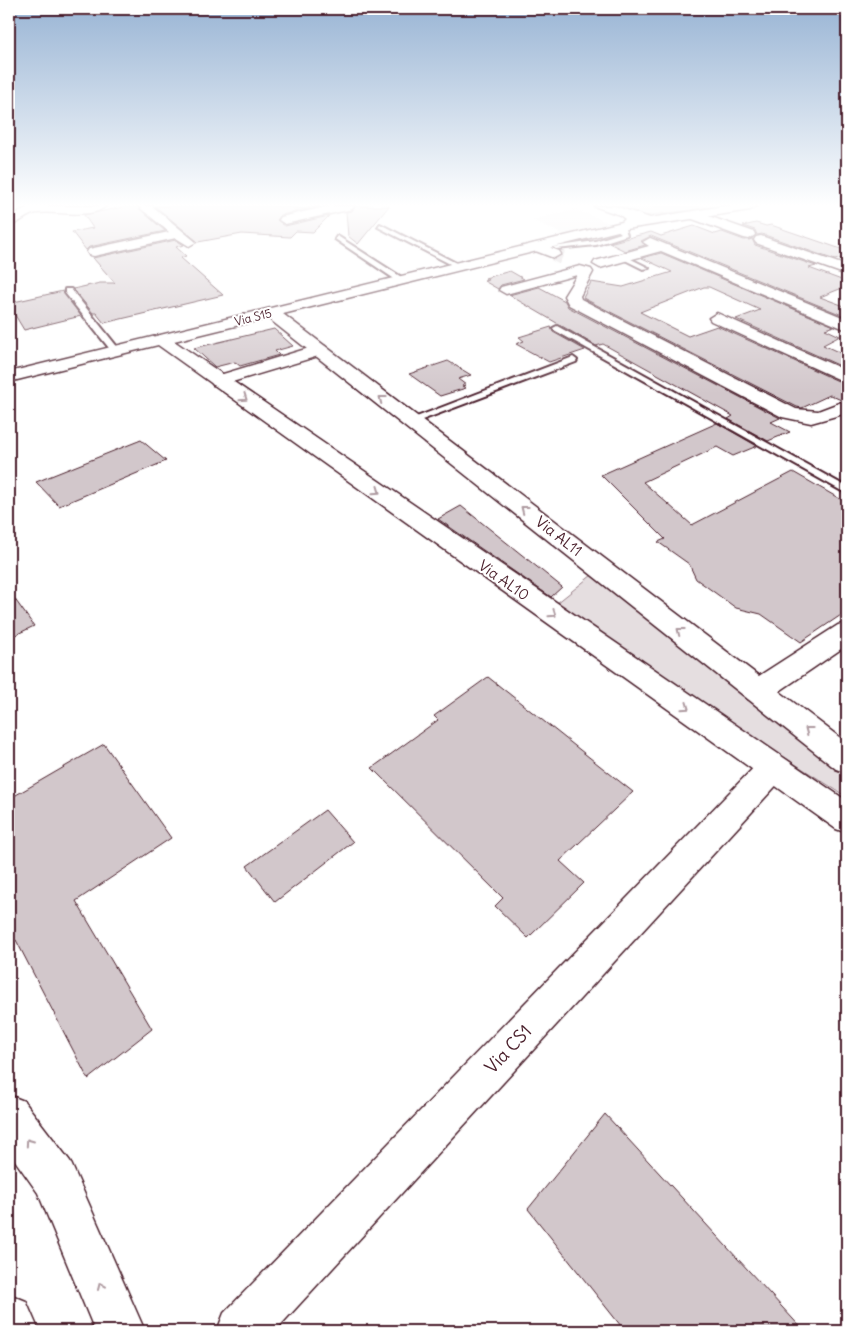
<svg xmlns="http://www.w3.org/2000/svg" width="856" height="1340" viewBox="0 0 856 1340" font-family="Delius,sans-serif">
<rect width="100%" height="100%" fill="#fff"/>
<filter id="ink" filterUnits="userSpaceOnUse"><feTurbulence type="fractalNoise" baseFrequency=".02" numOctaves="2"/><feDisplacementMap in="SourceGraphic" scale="10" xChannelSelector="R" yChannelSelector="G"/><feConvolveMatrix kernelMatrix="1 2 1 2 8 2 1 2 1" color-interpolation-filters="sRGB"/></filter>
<g filter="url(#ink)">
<!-- built -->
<path fill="#f2eeef" d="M575,209L609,223L564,235L533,220Z"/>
<!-- green -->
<g fill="#e5dee0" stroke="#987e86">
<path d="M611,206L713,207L644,216Z"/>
<path d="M592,575L847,775V797L735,726L557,603Z"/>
</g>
<!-- building -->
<g fill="#d2c7cb" stroke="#4a1f2b">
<path d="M128,206H136L165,231L89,247L86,250L72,232L93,228L84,215Z"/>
<path d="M155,206H270L307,209L310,206H320L281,215L277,220L285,226L329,216L313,232L296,231L290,237L242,234L198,242Z"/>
<path d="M356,206H389L358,244L348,236L346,212L352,211Z"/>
<path d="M756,223L766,226L771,225L847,251V256L835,260L762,234L757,235L755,230L743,226Z"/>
<path d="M694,226L715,234L722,232L744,240L752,239L755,245L816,266L809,268L847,282V286L820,297L847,307V317L651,236L641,241L645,245L625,251L609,243L651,232L661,236Z"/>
<path d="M176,240L184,245L176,247L186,256L181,258L223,295L104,323L96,313H93L73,289L100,283H115L93,258Z"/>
<path d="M661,253L834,326L825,329L840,336L823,345L847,356V369L736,319L760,310L709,287H704L640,312L688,336L717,326L847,385V398L841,400L830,395L802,408L797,407L583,298L591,282L623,287L672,272L642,258Z"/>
<path d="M510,271L524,279L501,285L498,289L484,281L488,280L485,278Z"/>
<path d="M539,287L565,301L568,307L780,418L771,422L790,432L768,441L728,419L733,416L603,344L596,346L509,295Z"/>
<path d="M63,291L81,316L24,330L9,305V303Z"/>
<path d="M551,327L553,332L585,350L549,362L516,344L524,341L519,337Z"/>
<path d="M274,329L293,346L275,351L279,355L240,366L235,362L215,367L194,348Z"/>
<path d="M448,361L471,375L458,379L466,385L462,386L466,388L440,396L409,374Z"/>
<path d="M717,423L757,446L733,456L717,447L643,482L692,525L793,472L847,503V611L801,642L761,614L736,608L696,579L689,564L658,542L665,539L601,475Z"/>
<path d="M141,440L166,461L59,506L36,482Z"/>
<path d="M461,506L562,587L551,597L438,519Z"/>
<path d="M9,591L34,626L9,638Z"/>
<path d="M488,677L633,792L560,861L584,883L528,938L495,906L503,898L372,768L438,720L434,716Z"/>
<path d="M104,744L171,838L76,901L152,1029L88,1079L16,940L9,945V799Z"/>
<path d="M325,810L353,842L275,902L247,866Z"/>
<path d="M605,1114L804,1331H625L528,1209Z"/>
</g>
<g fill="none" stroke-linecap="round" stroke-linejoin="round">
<!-- street-tunnel -->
<path stroke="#dbd2d5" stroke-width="14" stroke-dasharray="14 7" stroke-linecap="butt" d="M554,254L562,258"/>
<defs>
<g id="lane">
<path d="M380,224L460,265L462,266L456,267L378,227Z"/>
<path d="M617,225L625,229L627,235L596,245L556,249L553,247L595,241L621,233L614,227Z"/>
<path d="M337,236L339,237L406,280L399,282L335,239Z"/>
<path d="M623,255L649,268L643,269L621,258Z"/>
<path d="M65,289H71L119,349V353H113L65,293Z"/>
<path d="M557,326L847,487V494L554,330L553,328Z"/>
<path d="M573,357L577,360L576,362L414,423L406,421Z"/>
</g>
<g id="street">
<path d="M30,206H106C91,220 55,210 37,213C27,214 19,224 9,226V217Z"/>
<path d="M138,206H152L196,242L189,246L176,238L94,256L89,255L87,252L89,249L169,232Z"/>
<path d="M330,206H354L352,209L285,224L279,220L281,217Z"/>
<path d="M694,211L754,232L755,235L749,239L744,238L690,218L688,215Z"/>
<path d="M761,236L847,266V275L756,243L754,240L756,237Z"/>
<path d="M650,238L847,319V330L661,251L600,268L593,264L595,261L649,246L643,242Z"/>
<path d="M538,243L559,251L561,254L554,258L533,250L531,247L533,244Z"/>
<path d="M580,266L591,269L593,272L580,296L581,299L796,409L818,411L847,400V413L811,423L782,417L569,305L564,296L577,275L506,294L499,290L501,287Z"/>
<path d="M717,313L847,371V383L711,321L709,318Z"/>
<path d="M319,345L325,346L327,350L325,354L219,386L213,385L210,381L213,377Z"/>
<path d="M847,623V645L768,699L758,702L748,699L744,691L748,683L838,625Z"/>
<path d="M773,755L784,759L788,768L784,777L275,1331H217L224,1313L762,759Z"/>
<path d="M9,1095L24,1101L70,1161L145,1331H95L38,1193L9,1152Z"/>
</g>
<g id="secondary">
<path d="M594,206H615L650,218L724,206H756L750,210L626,229L283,314L847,743V773L836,769L268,318L174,341L847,801V833L836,829L158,345L9,382V372L622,222L625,219L620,215Z"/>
<path d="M9,1294L26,1301L39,1331H9Z"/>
</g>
</defs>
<!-- lane casing -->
<use href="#lane" stroke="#4a1f2b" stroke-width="4"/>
<!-- street casing -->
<use href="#street" stroke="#4a1f2b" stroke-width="3"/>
<!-- secondary casing -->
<use href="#secondary" stroke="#4a1f2b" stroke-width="3"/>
<!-- lane -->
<use href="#lane" fill="#fff" fill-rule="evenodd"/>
<!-- street -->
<use href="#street" fill="#fff" fill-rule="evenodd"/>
<!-- secondary -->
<use href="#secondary" fill="#fff" fill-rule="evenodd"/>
</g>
<!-- one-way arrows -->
<defs><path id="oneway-chevron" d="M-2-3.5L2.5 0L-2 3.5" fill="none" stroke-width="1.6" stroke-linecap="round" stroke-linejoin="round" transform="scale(1.25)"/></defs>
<g stroke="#ae9aa0">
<use href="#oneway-chevron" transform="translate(244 398) rotate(35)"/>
<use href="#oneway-chevron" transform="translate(382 399) rotate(-142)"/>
<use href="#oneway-chevron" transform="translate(377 491) rotate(35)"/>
<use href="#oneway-chevron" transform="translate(524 509) rotate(-142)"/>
<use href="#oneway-chevron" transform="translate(553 614) rotate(35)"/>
<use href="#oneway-chevron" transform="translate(680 631) rotate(-142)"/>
<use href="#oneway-chevron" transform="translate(686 707) rotate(35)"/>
<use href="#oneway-chevron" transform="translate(808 730) rotate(-143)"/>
<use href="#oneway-chevron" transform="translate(29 1142) rotate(-125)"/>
<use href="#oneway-chevron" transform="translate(101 1286) rotate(-113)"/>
</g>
</g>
<!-- sky -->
<linearGradient id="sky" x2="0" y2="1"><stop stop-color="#98b4d4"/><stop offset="0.52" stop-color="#fff"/><stop offset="1" stop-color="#fff" stop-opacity="0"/></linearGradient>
<rect width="856" height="394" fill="url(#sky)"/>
<g text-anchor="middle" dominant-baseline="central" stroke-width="4" stroke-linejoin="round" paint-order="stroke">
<!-- far-street labels -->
<g font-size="12" fill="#4a1f2b" stroke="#fff">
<text transform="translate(253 317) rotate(-14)">Via S15</text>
</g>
<!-- street labels -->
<g font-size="15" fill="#4a1f2b" stroke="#fff">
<text transform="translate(559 536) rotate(38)">Via AL11</text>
<text transform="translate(504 580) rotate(35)">Via AL10</text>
</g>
<!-- near-street labels -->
<g font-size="18" fill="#4a1f2b" stroke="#fff">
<text transform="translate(508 1049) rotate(-47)">Via CS1</text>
</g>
</g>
<!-- margin -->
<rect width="856" height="1340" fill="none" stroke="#fff" stroke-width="30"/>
<rect x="15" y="15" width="826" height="1310" fill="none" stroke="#4a1f2b" stroke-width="2" filter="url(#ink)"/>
</svg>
